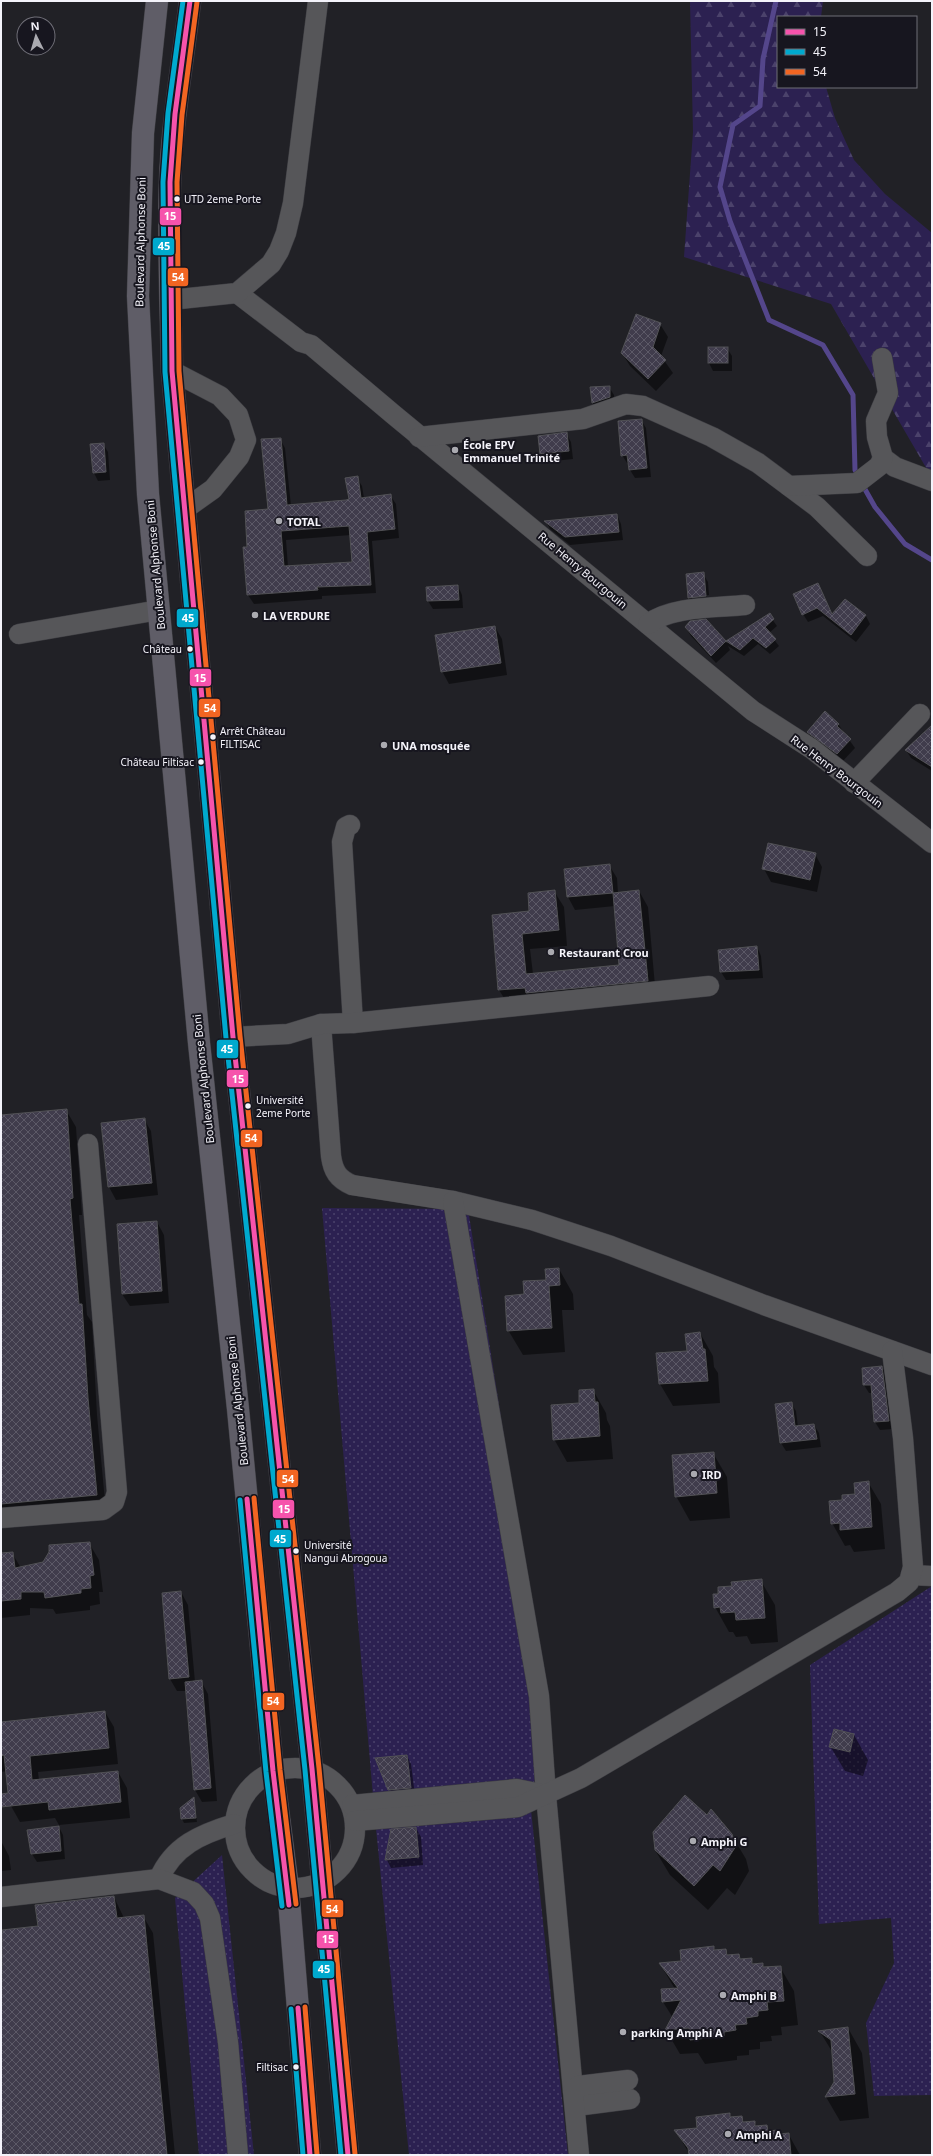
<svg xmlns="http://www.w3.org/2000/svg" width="933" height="2156" viewBox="0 0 933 2156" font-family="'Noto Sans',sans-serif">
<defs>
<pattern id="grass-dots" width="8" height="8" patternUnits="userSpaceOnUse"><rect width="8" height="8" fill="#2c2151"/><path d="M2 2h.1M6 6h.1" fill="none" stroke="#4b426b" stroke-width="1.8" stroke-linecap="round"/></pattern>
<pattern id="forest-firs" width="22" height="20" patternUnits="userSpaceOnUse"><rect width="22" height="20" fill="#2c2151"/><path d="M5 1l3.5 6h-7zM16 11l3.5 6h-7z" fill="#4b426b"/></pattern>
<pattern id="building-cross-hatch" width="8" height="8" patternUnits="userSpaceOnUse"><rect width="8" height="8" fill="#403c4c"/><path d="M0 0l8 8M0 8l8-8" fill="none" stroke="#5c5967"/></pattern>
</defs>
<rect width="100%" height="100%" fill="#212126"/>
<!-- grass -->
<g fill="url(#grass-dots)">
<path d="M322,1208L468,1209L545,1695L531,1810L568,2155H409L375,1819Z"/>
<path d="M932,1586V2095L874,2096L866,2023L894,1963L891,1918L819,1924L810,1665Z"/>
<path d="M222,1855L254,2155H199L175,1898Z"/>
</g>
<!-- forest -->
<path fill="url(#forest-firs)" d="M690,1H823L821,17H778V87H826L835,118L854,160L885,194L932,233V478L831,304L684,257L693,132Z"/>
<!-- shadow -->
<g fill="#0007" fill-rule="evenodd">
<path d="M660,324L668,337L661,356L673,373L656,391L630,366L622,353Z"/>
<path d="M727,348L732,356V371H713L709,363Z"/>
<path d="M609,387L614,395L615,406L597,411L593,403L591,388Z"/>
<path d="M641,420L646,428L651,477L635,478L630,470L629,463H627L622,455Z"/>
<path d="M566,433L571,442L573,459L545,462L541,453Z"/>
<path d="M280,439L285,448L291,506L346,501L350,499L357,478L362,486L364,498L390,495L396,504L399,538L372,541L376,593L322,596V599L254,604L248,595V548L269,510ZM351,535L354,562L288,567L286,540Z"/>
<path d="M103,444L108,452L110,480L98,481L94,473Z"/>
<path d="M617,515L621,524L623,540L570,545L550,529L546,521Z"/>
<path d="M703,574L708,582L709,595L692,597V599L710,597V604L694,606L689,598Z"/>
<path d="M817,584L833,615L845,600L866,616L870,624L856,642L823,616L808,622L803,614Z"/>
<path d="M458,586L462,595L463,608L433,609L428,601L427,588Z"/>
<path d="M769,615L777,626L769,633L779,646L770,654L758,644L744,656L728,646L730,650L716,663L691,636L686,628L706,620L726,643Z"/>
<path d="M495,627L502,639L507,675L449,684L442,671Z"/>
<path d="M838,724L855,748L842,762L813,740L808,732Z"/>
<path d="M932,726V771L911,758L906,750Z"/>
<path d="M815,854L822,867L817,892L771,882L764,869Z"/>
<path d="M609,865L617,878L618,893L639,891L648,907L656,997L509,1006L499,990L530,912L554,891L564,907L567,946L530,949L533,974L621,966L615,906L575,910L568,897Z"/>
<path d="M757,947L761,956L763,978L726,980L721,972L720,950Z"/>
<path d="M66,1110L76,1127L82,1215H79L87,1315L92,1322L97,1415L106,1512L1,1521V1116Z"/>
<path d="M144,1119L151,1131L158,1195L116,1200L109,1187L102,1124Z"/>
<path d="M157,1222L164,1235L169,1303L130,1306L122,1294Z"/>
<path d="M559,1269L573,1294L574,1310H562L565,1352L523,1355L508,1330L525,1295L547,1281Z"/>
<path d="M700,1333L713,1356L714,1367L718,1373L720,1403L673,1406L660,1384L688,1351Z"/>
<path d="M882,1367L887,1376L893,1429L880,1430L875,1422L873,1393H869L864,1385L863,1369Z"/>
<path d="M593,1390L606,1413L607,1420L610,1426L613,1459L567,1462L554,1439Z"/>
<path d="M791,1403L796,1411L798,1427L814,1425L819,1433L821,1447L786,1451L781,1443L776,1405Z"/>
<path d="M713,1453L727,1477L730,1518L690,1521L676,1496Z"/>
<path d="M868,1482L881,1504L885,1549L854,1552L850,1545L845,1546L832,1523L843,1501L856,1495Z"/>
<path d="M89,1543L99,1560L103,1592H99L100,1604L90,1606V1610L56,1614L53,1609L30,1608V1615L1,1618V1554L12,1553L21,1568L44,1563Z"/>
<path d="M761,1581L775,1605L778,1642L751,1644L747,1636L736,1637L733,1632H729L715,1607L733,1587Z"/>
<path d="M181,1592L188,1605L195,1682L201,1681L208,1694L217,1801L202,1802L195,1790L186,1691H177L170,1679Z"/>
<path d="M105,1712L114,1727L118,1764L38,1772L39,1780L118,1772L127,1788L130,1818L59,1825L55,1818L20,1822L11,1806L7,1771L1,1772V1723Z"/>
<path d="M854,1735L868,1760L863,1776L845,1771L830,1746Z"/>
<path d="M407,1756L411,1764L415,1796L393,1798L389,1790Z"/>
<path d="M193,1798L197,1822L184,1823L182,1819Z"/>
<path d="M59,1827L63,1835L65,1859L37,1862L32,1854L28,1831Z"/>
<path d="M416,1828L421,1837L423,1865L391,1868L387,1860L392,1830Z"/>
<path d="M731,1834L746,1859L749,1871L735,1895L727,1888L708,1910L670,1875L655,1850Z"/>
<path d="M1,1841L9,1856L11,1870L1,1871Z"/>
<path d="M114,1897L124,1918L143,1916L153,1933L175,2155H1V1937L39,1927Z"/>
<path d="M713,1947L716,1951L726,1950L729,1956L738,1955L741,1960L751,1959L754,1965L762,1964L765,1968L780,1967L794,1991L798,2025L781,2027L782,2035L771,2036L772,2041L760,2042V2049L749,2050V2055L737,2056V2060L705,2064L698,2053L680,2054L666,2030L673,2018L663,2002L675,1989L660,1964L682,1962Z"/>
<path d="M848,2028L862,2053L869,2118L840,2121L826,2097L835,2082L833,2053L820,2032Z"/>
<path d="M729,2114L731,2118L742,2117L745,2123L754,2122L757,2127L767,2126L770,2132L778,2131L780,2135H789L800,2155H690L676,2131L698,2129Z"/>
</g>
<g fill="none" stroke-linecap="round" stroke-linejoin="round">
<!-- stream -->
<g stroke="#54468b" stroke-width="5">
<path d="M776,1L763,59L760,106L733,125L720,187L730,221L769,320L823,345L853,395L855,470L859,476"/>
<path d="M862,484L875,507L905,544L932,560"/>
</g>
</g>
<!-- building -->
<g fill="url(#building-cross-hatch)" stroke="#515155" fill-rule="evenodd">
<path d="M636,314L661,323L653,347L666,360L648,379L621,353Z"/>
<rect x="708" y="347" width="20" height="16"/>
<path d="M610,386V397L592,403L590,387Z"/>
<path d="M642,419L647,468L629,470L627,455L621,456L618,421Z"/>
<path d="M567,432L569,451L540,454L538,436Z"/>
<path d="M281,438L287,505L346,500L349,499L345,478L358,476L361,498L391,494L395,529L367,532L371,585L317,587L318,590L247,595L243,547H247L245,511L268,509L261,439ZM349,526L352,562L284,566L281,531Z"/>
<path d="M104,443L106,472L93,473L90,444Z"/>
<path d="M617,514L619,532L565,537L544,521Z"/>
<path d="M704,572L706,596L688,598L686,574Z"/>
<path d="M818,583L832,614L845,599L866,615L851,635L817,608L802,615L793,594Z"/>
<path d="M458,585L459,600L427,601L426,587Z"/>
<path d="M770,613L774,619L765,627L776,639L766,648L753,638L740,650L726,641Z"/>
<path d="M706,619L726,641L711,656L685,627L690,621Z"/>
<path d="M495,626L501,663L441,672L435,635Z"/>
<path d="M825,711L839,724L837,726L851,739L837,754L807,732Z"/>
<path d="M932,725V767L905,750Z"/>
<path d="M768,843L816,853L810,880L762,869Z"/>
<path d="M610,864L613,893L567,897L564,869Z"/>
<path d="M555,890L559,930L522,934L526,974L619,965L613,893L639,890L648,981L526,993L525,988L498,990L492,915L529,911L528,893Z"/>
<path d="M757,946L759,970L720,972L718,950Z"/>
<path d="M67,1109L73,1198L70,1199L79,1304H82L88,1398L97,1495L1,1504V1115Z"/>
<path d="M145,1118L152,1183L108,1187L101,1123Z"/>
<path d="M157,1221L162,1291L122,1294L117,1224Z"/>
<path d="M559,1268L560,1285L549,1286L552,1328L507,1331L505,1296L524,1294L523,1281L546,1280L545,1269Z"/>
<path d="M700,1332L703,1349H705L708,1381L659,1384L656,1353L687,1351L685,1334Z"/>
<path d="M882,1366L889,1421L874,1422L871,1385H863L862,1368Z"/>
<path d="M594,1389L595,1402H598L600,1436L553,1440L551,1405L579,1403V1390Z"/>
<path d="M792,1402L795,1426L814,1424L817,1439L780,1443L775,1404Z"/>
<path d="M714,1452L717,1493L675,1497L672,1455Z"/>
<path d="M869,1481L872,1527L840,1530V1523L831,1524L829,1501L842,1500V1495L855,1494L854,1483Z"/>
<path d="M90,1542L94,1575L90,1576L91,1588L81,1589V1593L45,1598L44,1592H21V1599L1,1601V1553L13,1552L15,1568L43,1562L49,1552V1545Z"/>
<path d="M762,1579L765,1618L736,1620L735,1612L721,1613L720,1607L714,1608L713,1594H718V1587L732,1586L731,1582Z"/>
<path d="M181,1591L189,1677L169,1679L162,1593Z"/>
<path d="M202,1680L211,1788L194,1790L185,1682Z"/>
<path d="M105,1711L109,1748L30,1756L32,1780L118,1771L121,1802L49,1810L48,1802L1,1807V1794L8,1793L4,1755L1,1756V1722Z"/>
<path d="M834,1729L854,1734L850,1752L829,1747Z"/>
<path d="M407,1755L411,1788L388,1790L375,1758Z"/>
<path d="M685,1795L707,1815L711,1809L732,1834L736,1846L720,1871L713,1865L694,1886L655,1850L653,1832Z"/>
<path d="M194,1797L196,1818L181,1819L180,1808Z"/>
<path d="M59,1826L61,1851L31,1854L27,1830Z"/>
<path d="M416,1827L419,1857L385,1860L391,1829Z"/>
<path d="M114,1896L117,1918L144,1915L167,2155H1L2,1930L38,1926L35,1905Z"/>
<path d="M714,1946V1950L726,1949L727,1955L739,1954L740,1959L752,1958V1964L763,1963V1967L781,1966L784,2001L767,2002L768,2010L758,2011V2016L746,2018L747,2024L735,2025L736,2030L724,2032V2036L690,2040L689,2028L665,2030L681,2000L662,2002L661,1989L678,1988L659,1963L681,1961L680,1950Z"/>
<path d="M848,2027L855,2094L825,2097L834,2082L831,2040L818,2031Z"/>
<path d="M730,2113V2117L742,2116L743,2122L755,2121V2126L767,2125L768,2131L778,2130L779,2134L789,2133L791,2155H689L688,2148L674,2130L697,2128L696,2117Z"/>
</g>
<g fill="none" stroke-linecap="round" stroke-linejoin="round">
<defs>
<g id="minor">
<path d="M237,293L301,342L311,345L394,415L753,711L812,749L932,843"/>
<path d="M170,300L237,293L271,264L279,251L286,233L293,203L318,1"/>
<path d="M172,371L220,396L238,415L246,440L239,457L213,489L185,509"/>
<path d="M419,437L583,419L626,404L643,406L712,437L758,463L817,507L867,556"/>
<path d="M883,458L895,467L932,481"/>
<path d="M789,486L857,483L879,466L883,458L877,437L876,421L888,393L882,358"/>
<path d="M648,624C671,606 716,608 745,605"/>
<path d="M19,634L159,610"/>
<path d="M854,783L920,714"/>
<path d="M350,825L346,827L342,842L353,1023"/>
<path d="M321,1024L331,1156C333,1171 338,1179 352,1185L453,1201L532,1220L611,1246L764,1305L932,1365"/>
<path d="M233,1037L288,1034L321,1024L353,1023L709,986"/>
<path d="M453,1201L539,1696L546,1795L573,2091"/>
<path d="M1,1518L103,1510L114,1502L117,1492L88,1144"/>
<path d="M911,1575L932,1576"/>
<circle cx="295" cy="1828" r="60"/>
<path d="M352,1805L517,1789L546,1795"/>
<path d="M355,1821L518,1807L581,1778L897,1592L909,1582L913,1567L903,1438L892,1351"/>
<path d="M159,1879C173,1846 201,1834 234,1824"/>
<path d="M1,1897L159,1879L193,1892L204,1904L210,1918L228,2042L238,2155"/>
<path d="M576,2106L630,2099"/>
<path d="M579,2155L573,2091L578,2086L628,2080"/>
</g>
<g id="major">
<path d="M157,1L143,133L138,296L148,494L199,1043L238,1409L273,1771L288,1888L310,2155"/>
<path d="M190,1C183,61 172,121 170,182C168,245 171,308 172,371L233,1037L312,1769L348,2155"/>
</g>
</defs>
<!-- minor casing -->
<use href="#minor" stroke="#3d3d42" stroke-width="21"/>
<!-- major casing -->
<use href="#major" stroke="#3d3d42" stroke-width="23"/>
<!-- minor -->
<use href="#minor" stroke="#565659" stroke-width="20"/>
<!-- major -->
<use href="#major" stroke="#5f5d67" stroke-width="22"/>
<defs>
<g id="bus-1">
<path d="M190,1L175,114L170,182L172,371L233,1037L312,1769L348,2155"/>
<path d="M247,1499L273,1771L289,1905"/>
<path d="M298,2008L310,2155"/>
</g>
<g id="bus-2">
<path d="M183,1L168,113L163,182L165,372L226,1038L305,1770L341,2155"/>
<path d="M240,1500L266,1772L282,1906"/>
<path d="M291,2009L303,2155"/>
</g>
<g id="bus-3">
<path d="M197,2L182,115L177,182L179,371L240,1036L319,1768L355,2154"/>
<path d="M254,1498L280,1770L296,1904"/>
<path d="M305,2007L317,2154"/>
</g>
</defs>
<!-- bus-1 casing -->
<use href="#bus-1" stroke="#17161f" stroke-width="8"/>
<!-- bus-2 casing -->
<use href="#bus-2" stroke="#17161f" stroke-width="8"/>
<!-- bus-3 casing -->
<use href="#bus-3" stroke="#17161f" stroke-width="8"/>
<!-- bus-1 -->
<use href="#bus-1" stroke="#f653ac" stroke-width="5"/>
<!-- bus-2 -->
<use href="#bus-2" stroke="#00a9ce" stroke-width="5"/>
<!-- bus-3 -->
<use href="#bus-3" stroke="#f26522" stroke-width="5"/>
</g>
<!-- markers -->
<g fill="#f4f3fa" stroke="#17161f" stroke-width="1.5">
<circle cx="177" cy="199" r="3.5"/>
<circle cx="190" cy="649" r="3.5"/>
<circle cx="213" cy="737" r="3.5"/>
<circle cx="201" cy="762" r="3.5"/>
<circle cx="248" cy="1106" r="3.5"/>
<circle cx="296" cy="1551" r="3.5"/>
<circle cx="296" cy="2067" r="3.5"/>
</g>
<g fill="#aaaab0" stroke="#17161f" stroke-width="1.5">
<circle cx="455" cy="450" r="4"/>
<circle cx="279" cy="521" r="4"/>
<circle cx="255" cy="615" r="4"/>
<circle cx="384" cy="745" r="4"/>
<circle cx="551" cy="952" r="4"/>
<circle cx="694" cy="1474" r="4"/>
<circle cx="693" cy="1841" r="4"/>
<circle cx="723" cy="1995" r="4"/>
<circle cx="623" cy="2032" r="4"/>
<circle cx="728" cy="2134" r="4"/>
</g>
<g text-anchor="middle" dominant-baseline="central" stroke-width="4" stroke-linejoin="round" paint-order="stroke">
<!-- bus labels -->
<g font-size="10" fill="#f4f3fa" stroke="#17161f" text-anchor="start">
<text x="184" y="199">UTD 2eme Porte</text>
<text x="182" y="649" text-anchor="end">Château</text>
<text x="220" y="731">Arrêt Château<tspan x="220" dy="13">FILTISAC</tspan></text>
<text x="194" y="762" text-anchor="end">Château Filtisac</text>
<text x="256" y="1100">Université<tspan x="256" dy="13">2eme Porte</tspan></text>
<text x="304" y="1545">Université<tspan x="304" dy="13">Nangui Abrogoua</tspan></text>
<text x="288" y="2067" text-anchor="end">Filtisac</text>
</g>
<!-- street labels -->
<g font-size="11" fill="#f4f3fa" stroke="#17161f">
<text transform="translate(140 242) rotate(-89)">Boulevard Alphonse Boni</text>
<text transform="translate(155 565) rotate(-95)">Boulevard Alphonse Boni</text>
<text transform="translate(583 570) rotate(40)">Rue Henry Bourgouin</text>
<text transform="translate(837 771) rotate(37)">Rue Henry Bourgouin</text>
<text transform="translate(203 1079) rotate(-96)">Boulevard Alphonse Boni</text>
<text transform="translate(237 1401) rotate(-96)">Boulevard Alphonse Boni</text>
</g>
<!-- poi labels -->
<g font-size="11" font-weight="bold" fill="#f4f3fa" stroke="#17161f" text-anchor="start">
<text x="463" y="444">École EPV<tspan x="463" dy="13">Emmanuel Trinité</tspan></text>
<text x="287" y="521">TOTAL</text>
<text x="263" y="615">LA VERDURE</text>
<text x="392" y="745">UNA mosquée</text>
<text x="559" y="952">Restaurant Crou</text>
<text x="702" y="1474">IRD</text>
<text x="701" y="1841">Amphi G</text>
<text x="731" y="1995">Amphi B</text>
<text x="631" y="2032">parking Amphi A</text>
<text x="736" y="2134">Amphi A</text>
</g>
</g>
<g stroke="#17161f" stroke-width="1.5">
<rect x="159" y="207" width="23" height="19" rx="4" fill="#f653ac"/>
<rect x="152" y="237" width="23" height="19" rx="4" fill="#00a9ce"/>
<rect x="167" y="267" width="22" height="20" rx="4" fill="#f26522"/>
<rect x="176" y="608" width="23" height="20" rx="4" fill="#00a9ce"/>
<rect x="189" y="668" width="23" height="19" rx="4" fill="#f653ac"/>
<rect x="198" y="698" width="23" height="20" rx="4" fill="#f26522"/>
<rect x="216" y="1039" width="23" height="20" rx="4" fill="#00a9ce"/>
<rect x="226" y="1069" width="23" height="19" rx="4" fill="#f653ac"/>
<rect x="240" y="1129" width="23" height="19" rx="4" fill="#f26522"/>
<rect x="276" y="1469" width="23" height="19" rx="4" fill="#f26522"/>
<rect x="272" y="1499" width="23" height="20" rx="4" fill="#f653ac"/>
<rect x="269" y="1529" width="23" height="19" rx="4" fill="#00a9ce"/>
<rect x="262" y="1692" width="23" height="19" rx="4" fill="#f26522"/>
<rect x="321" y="1899" width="23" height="19" rx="4" fill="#f26522"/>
<rect x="316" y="1930" width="23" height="19" rx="4" fill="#f653ac"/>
<rect x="312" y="1960" width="23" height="19" rx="4" fill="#00a9ce"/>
</g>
<g font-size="11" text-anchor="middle" font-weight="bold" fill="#fff">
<text x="170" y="220">15</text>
<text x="164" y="250">45</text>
<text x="178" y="281">54</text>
<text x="188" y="622">45</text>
<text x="200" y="682">15</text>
<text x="210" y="712">54</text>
<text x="227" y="1053">45</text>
<text x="238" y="1083">15</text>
<text x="251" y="1142">54</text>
<text x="288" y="1483">54</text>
<text x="284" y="1513">15</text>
<text x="280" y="1543">45</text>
<text x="273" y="1705">54</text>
<text x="332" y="1913">54</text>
<text x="328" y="1943">15</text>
<text x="324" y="1973">45</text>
</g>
<!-- border -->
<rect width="933" height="2156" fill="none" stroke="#f4f3fa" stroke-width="4"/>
<!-- legend -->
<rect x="777" y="16" width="140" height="72" fill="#17161f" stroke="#6f6e77"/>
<rect x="785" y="29" width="20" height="6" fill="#f653ac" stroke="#6f6e77"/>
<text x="813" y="36" font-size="12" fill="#f4f3fa">15</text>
<rect x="785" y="49" width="20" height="6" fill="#00a9ce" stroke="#6f6e77"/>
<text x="813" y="56" font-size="12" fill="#f4f3fa">45</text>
<rect x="785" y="69" width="20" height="6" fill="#f26522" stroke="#6f6e77"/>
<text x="813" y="76" font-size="12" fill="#f4f3fa">54</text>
<!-- north arrow -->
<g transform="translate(36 36) rotate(355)"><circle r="19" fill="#17161f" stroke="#6f6e77"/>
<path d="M0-3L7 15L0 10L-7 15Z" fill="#aaaab0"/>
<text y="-6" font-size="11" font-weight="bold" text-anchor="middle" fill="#f4f3fa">N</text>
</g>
</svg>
